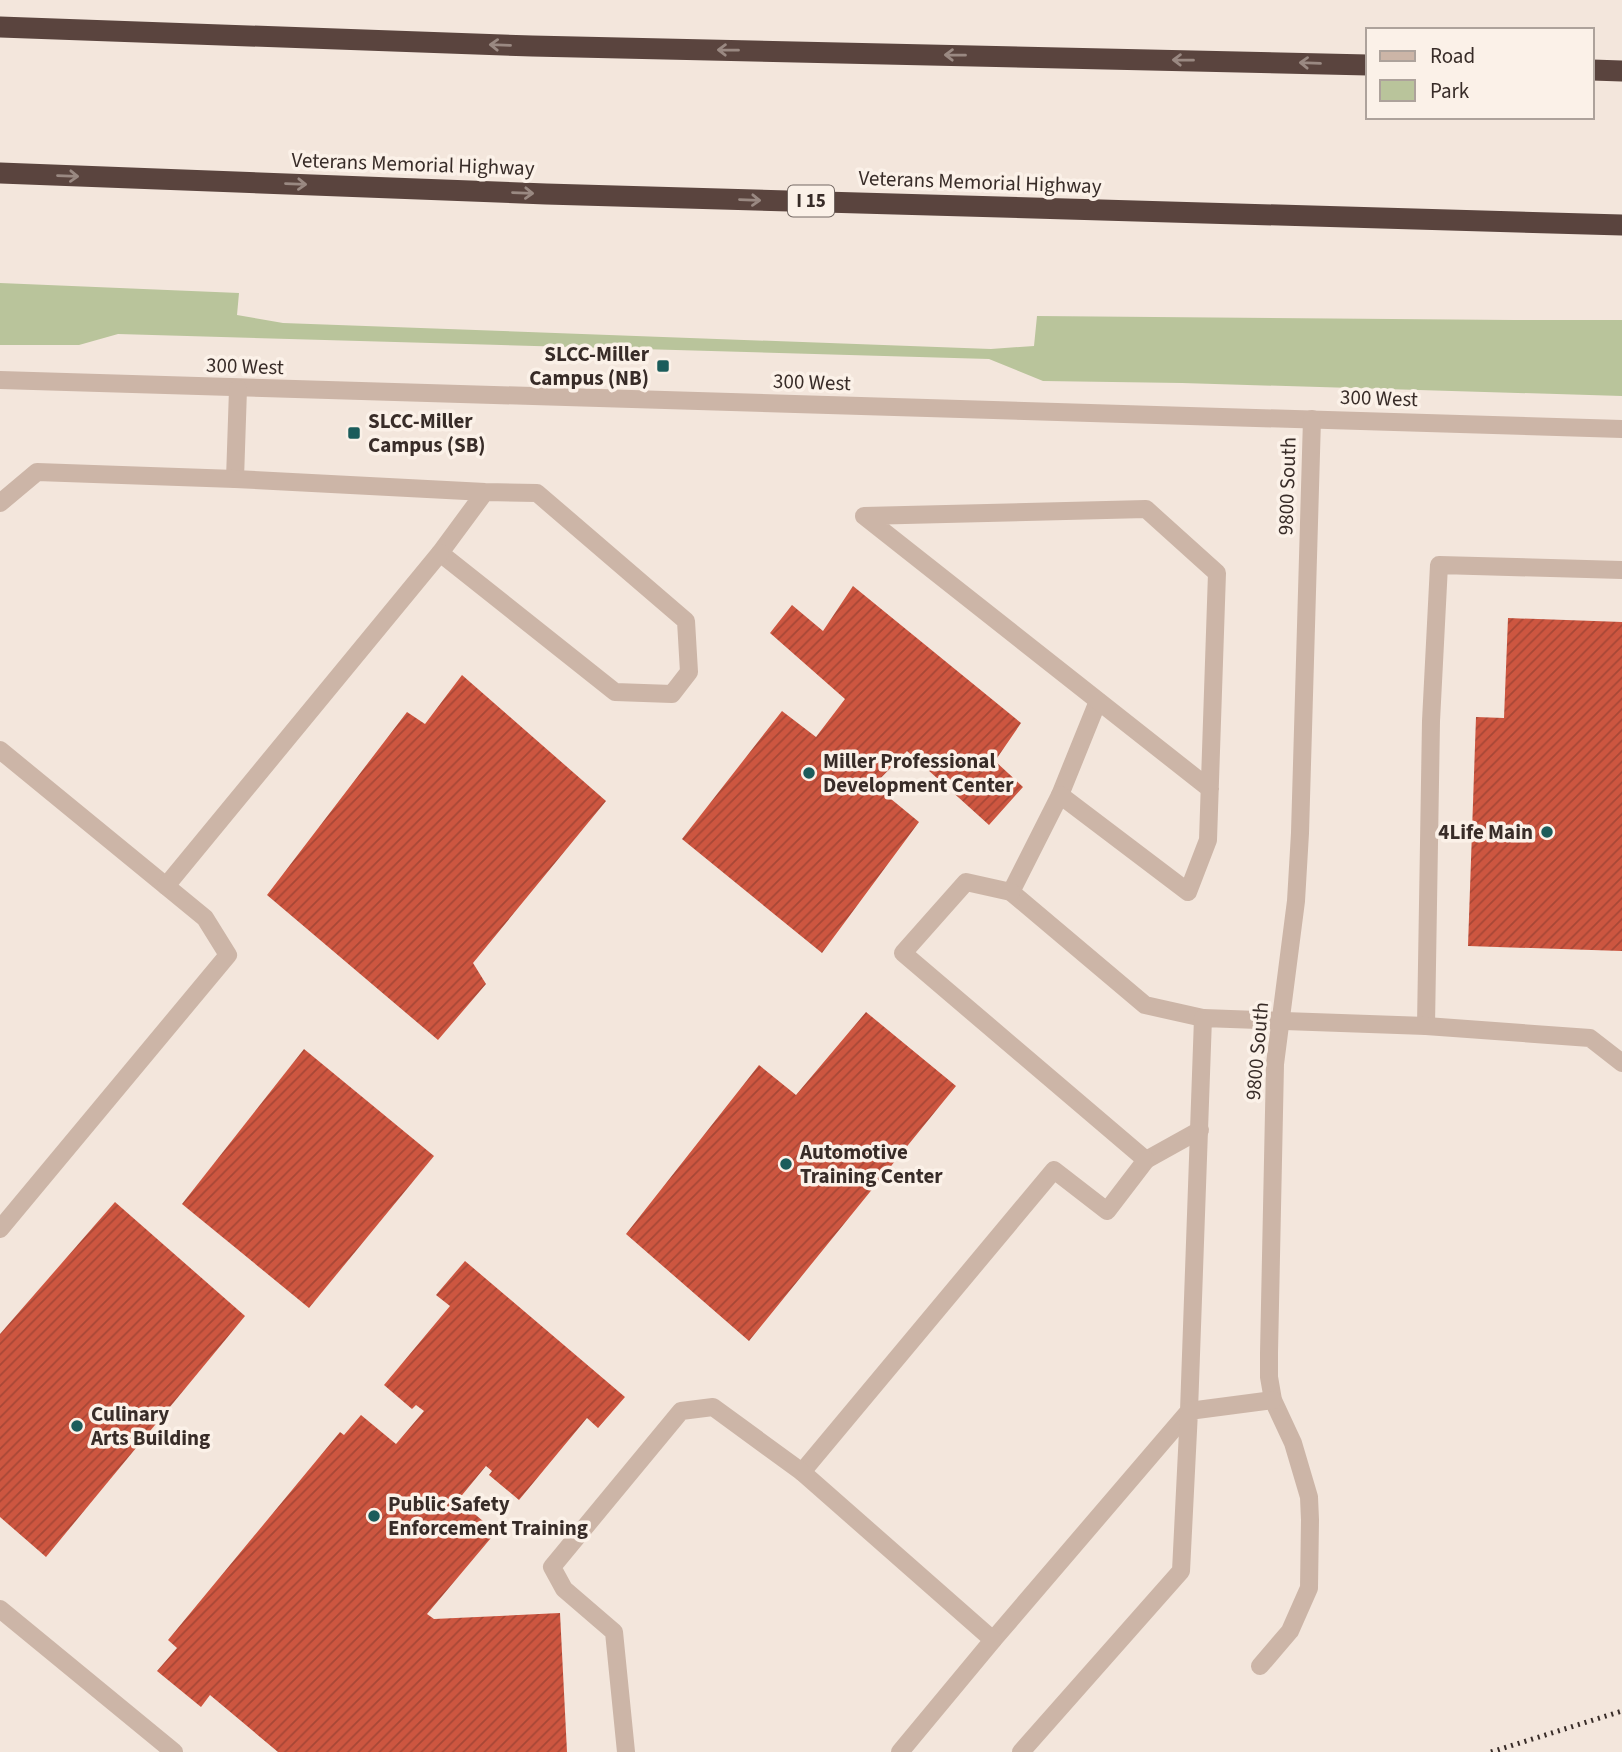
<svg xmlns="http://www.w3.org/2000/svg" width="1622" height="1752" viewBox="0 0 1622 1752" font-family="'Source Sans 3',sans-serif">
<defs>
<pattern id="building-hatch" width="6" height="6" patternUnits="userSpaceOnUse" patternTransform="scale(1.75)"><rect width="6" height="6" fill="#cd5640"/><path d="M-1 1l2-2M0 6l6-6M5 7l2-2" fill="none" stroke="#a74736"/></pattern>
</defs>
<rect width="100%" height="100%" fill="#f3e6dc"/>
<!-- green -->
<path fill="#b9c49b" d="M0,283L239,293L237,315L283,323L991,349L1034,346L1037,316L1514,320H1622V396L1182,383L1043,381L989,359L118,334L79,345H0Z"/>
<!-- building -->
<g fill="url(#building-hatch)">
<path d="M853,586L1021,723L995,761L1023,787L989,825L907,751L874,785L919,822L822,953L682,839L782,711L816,737L845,699L770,633L792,605L823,631Z"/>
<path d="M1508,618L1622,622V951L1468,946L1476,717L1504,718Z"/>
<path d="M462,675L606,801L473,963L486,984L438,1040L267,895L407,712L425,724Z"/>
<path d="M866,1012L956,1086L749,1341L626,1234L759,1065L796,1095Z"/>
<path d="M304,1049L434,1156L309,1308L182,1204Z"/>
<path d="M115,1202L245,1316L46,1557L0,1517V1334Z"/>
<path d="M465,1261L625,1397L598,1428L587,1418L519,1500L489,1475L492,1471L486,1466L458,1500L496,1532L427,1614L434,1619L560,1613L567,1752H278L210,1695L201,1707L157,1671L177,1648L168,1640L340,1432L344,1435L361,1415L396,1444L424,1411L416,1405L412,1409L384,1385L450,1306L436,1295Z"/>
</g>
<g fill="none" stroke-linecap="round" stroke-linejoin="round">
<!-- minor -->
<g stroke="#ccb5a7" stroke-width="18">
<path d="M0,380L1622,429"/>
<path d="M235,479L238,389"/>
<path d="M0,503L37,472L235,479L485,492L537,493L686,621L689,672L672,694L615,692L440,553L485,492"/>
<path d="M0,750L166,886"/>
<path d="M1060,795L1098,701"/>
<path d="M1203,1018L1145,1005L1011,892L1060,795L1188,892L1208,840L1217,573L1146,509L864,516L1210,789"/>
<path d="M1426,1026L1431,721L1439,565L1622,570"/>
<path d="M1146,1160L1200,1130"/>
<path d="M0,1229L228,955L205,918L166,886L440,553"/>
<path d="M802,1472L1054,1170L1107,1211L1146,1160L903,953L966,882L1011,892"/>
<path d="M0,1609L174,1752"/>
<path d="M993,1640L1189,1411L1203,1018L1426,1026L1590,1038L1622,1063"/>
<path d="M1260,1666L1290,1631L1309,1588L1310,1520L1309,1497L1293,1443L1273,1400L1269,1377V1353L1275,1064L1296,901L1300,833L1312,419"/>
<path d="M626,1752L614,1632L564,1589L552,1567L681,1411L713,1407L802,1472L993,1640L900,1752"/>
<path d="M1021,1752L1181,1571L1189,1411L1273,1400"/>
</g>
<!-- highway -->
<g stroke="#5a443e" stroke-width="21">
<path d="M0,27L532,46L1368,65"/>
<path d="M1592,70L1622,71"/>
<path d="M0,173L546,194L1622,225"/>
</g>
<!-- rail -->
<path stroke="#382c28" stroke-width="5" stroke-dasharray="2 5" stroke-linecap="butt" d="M1491,1752L1622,1711"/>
</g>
<!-- one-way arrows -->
<defs><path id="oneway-shaft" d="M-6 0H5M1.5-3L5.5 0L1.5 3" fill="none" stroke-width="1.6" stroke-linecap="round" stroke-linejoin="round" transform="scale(1.75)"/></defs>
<g stroke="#9a8982">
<use href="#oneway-shaft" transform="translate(500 45) rotate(-178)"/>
<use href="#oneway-shaft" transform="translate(728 50) rotate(-179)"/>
<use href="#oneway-shaft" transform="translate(955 55) rotate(-179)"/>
<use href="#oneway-shaft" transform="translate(1183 60) rotate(-179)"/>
<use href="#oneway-shaft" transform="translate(1310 63) rotate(-178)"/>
<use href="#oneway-shaft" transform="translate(68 176) rotate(2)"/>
<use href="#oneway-shaft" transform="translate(296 184) rotate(2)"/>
<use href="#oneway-shaft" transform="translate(523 193) rotate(2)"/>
<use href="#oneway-shaft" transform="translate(750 200) rotate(2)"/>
</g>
<!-- markers -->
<g fill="#1b5c5b" stroke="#fbf1e8" stroke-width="2.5">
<rect x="656" y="359" width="14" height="14" rx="3.5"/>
<rect x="347" y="426" width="14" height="14" rx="3.5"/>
<circle cx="809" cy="773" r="7"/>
<circle cx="1547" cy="832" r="7"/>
<circle cx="786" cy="1164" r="7"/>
<circle cx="77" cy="1426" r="7"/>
<circle cx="374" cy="1516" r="7"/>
</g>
<g text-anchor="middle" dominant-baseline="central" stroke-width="7" stroke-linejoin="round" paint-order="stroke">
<!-- shield labels -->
<rect fill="#fbf1e8" stroke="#726762" stroke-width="2" x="788" y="185.5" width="46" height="31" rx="5"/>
<g font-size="19" font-weight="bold" fill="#382c28">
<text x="811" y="201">I 15</text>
</g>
<!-- street labels -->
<g font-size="21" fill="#382c28" stroke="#fbf1e8">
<text transform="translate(413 164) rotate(2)">Veterans Memorial Highway</text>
<text transform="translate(980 182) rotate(2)">Veterans Memorial Highway</text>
<text transform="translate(245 366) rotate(2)">300 West</text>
<text transform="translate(812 382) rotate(2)">300 West</text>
<text transform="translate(1379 398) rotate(2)">300 West</text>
<text transform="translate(1287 486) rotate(-88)">9800 South</text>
<text transform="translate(1257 1051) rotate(-85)">9800 South</text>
</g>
<!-- poi labels -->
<g font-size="21" font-weight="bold" fill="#382c28" stroke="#fbf1e8" text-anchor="start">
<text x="649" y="354" text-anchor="end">SLCC-Miller<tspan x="649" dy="24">Campus (NB)</tspan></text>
<text x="368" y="421">SLCC-Miller<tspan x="368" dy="24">Campus (SB)</tspan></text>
<text x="823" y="761">Miller Professional<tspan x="823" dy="24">Development Center</tspan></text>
<text x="1533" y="832" text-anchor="end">4Life Main</text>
<text x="800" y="1152">Automotive<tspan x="800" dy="24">Training Center</tspan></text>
<text x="91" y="1414">Culinary<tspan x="91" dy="24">Arts Building</tspan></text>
<text x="388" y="1504">Public Safety<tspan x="388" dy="24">Enforcement Training</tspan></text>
</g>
</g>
<!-- legend -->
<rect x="1366" y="28" width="228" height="91" fill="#fbf1e8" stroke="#ada29b" stroke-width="2"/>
<rect x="1380" y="51" width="35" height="10" fill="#ccb5a7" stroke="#ada29b" stroke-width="2"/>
<text x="1430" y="63" font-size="21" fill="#382c28">Road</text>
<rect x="1380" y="80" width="35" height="21" fill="#b9c49b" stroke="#ada29b" stroke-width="2"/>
<text x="1430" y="98" font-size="21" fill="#382c28">Park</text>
</svg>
